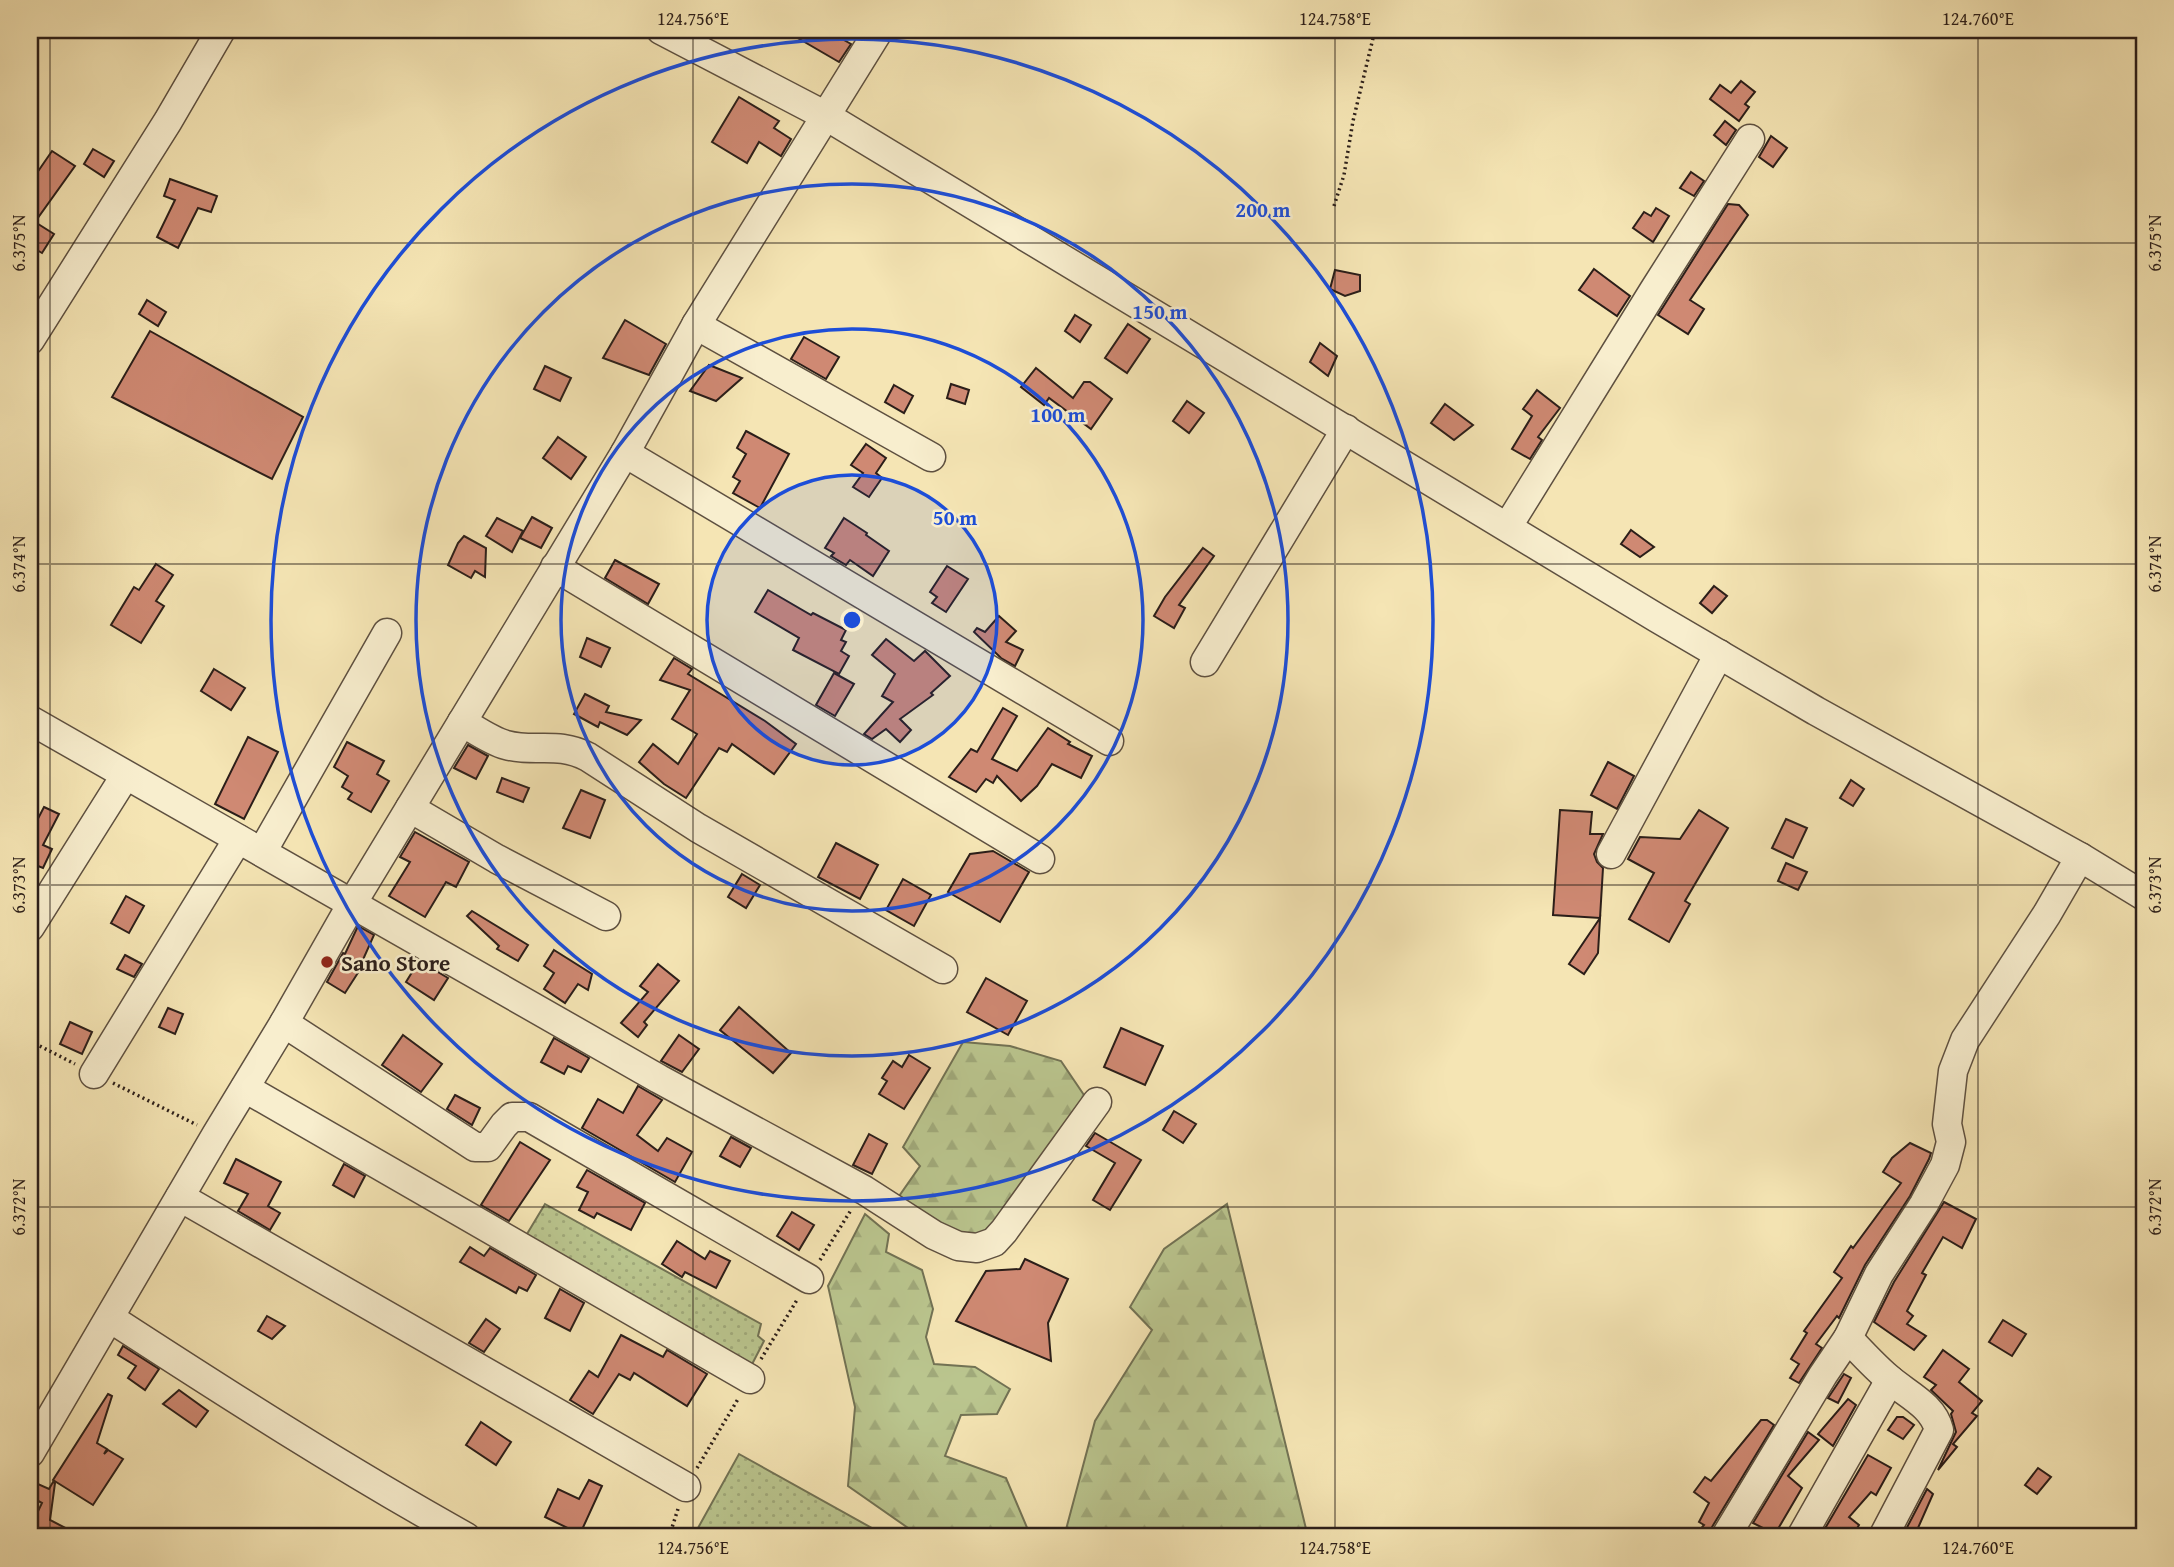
<svg xmlns="http://www.w3.org/2000/svg" width="2174" height="1567" viewBox="0 0 2174 1567" font-family="'Gentium Book Plus',serif">
<defs>
<pattern id="grass-dots" width="8" height="8" patternUnits="userSpaceOnUse" patternTransform="scale(1.75)"><rect width="8" height="8" fill="#bac58e"/><path d="M2 2h.1M6 6h.1" fill="none" stroke="#a0a97a" stroke-width="1.8" stroke-linecap="round"/></pattern>
<pattern id="forest-firs" width="22" height="20" patternUnits="userSpaceOnUse" patternTransform="scale(1.75)"><rect width="22" height="20" fill="#bac58e"/><path d="M5 1l3.5 6h-7zM16 11l3.5 6h-7z" fill="#a0a97a"/></pattern>
</defs>
<rect width="100%" height="100%" fill="#f5e5b4"/>
<filter id="stains"><feTurbulence type="fractalNoise" baseFrequency=".00286" numOctaves="4"/><feColorMatrix values="0 0 0 0 .2 0 0 0 0 .09 0 0 0 0 .02 0 0 0 .5 -.17"/></filter>
<radialGradient id="worn" r=".72"><stop offset=".6" stop-color="#630" stop-opacity="0"/><stop offset="1" stop-color="#630" stop-opacity=".3"/></radialGradient>
<!-- grass -->
<g fill="url(#grass-dots)" stroke="#727254" stroke-width="2">
<path d="M545,1204L761,1324L758,1336L764,1341L748,1372L524,1239Z"/>
<path d="M739,1454L888,1537H693Z"/>
</g>
<!-- forest -->
<g fill="url(#forest-firs)" stroke="#727254" stroke-width="2">
<path d="M963,1042L1010,1046L1061,1061L1088,1101L988,1236L958,1240L895,1202L920,1166L903,1147Z"/>
<path d="M1227,1204L1308,1537H1064L1095,1421L1152,1330L1130,1307L1164,1249Z"/>
<path d="M865,1214L889,1234L886,1252L922,1270L933,1309L926,1337L934,1364L975,1367L1010,1389L997,1414L961,1415L945,1456L1006,1478L1031,1537H921L848,1486L855,1407L828,1286Z"/>
</g>
<!-- building -->
<g fill="#cf8973" stroke="#2b1e19" stroke-width="2">
<path d="M784,30H826L851,44L839,62Z"/>
<path d="M1741,81L1755,92L1745,104L1749,107L1739,121L1710,99L1720,85L1731,93Z"/>
<path d="M739,97L779,121L774,128L791,139L781,156L759,142L747,163L712,142Z"/>
<path d="M1725,121L1736,130L1726,145L1714,135Z"/>
<path d="M1771,136L1787,148L1773,167L1759,157Z"/>
<path d="M93,149L114,161L104,177L84,164Z"/>
<path d="M52,151L75,166L35,222L54,234L42,253L30,246V183Z"/>
<path d="M1691,172L1704,181L1694,196L1680,188Z"/>
<path d="M170,179L217,196L211,212L198,208L178,248L157,237L175,200L164,196Z"/>
<path d="M1728,204L1739,205L1748,215L1690,300L1704,309L1688,334L1658,315Z"/>
<path d="M1656,208L1669,216L1653,242L1633,228L1644,212L1651,216Z"/>
<path d="M1594,269L1630,296L1617,316L1579,290Z"/>
<path d="M1335,270L1360,275V291L1345,296L1330,289Z"/>
<path d="M147,300L166,312L158,326L139,314Z"/>
<path d="M1075,315L1091,325L1080,342L1065,331Z"/>
<path d="M625,320L666,344L649,375L603,358Z"/>
<path d="M1128,324L1150,339L1127,373L1105,358Z"/>
<path d="M150,331L303,417L272,479L112,397Z"/>
<path d="M804,337L839,357L826,379L791,359Z"/>
<path d="M1320,343L1337,356L1328,376L1310,362Z"/>
<path d="M709,365L742,378L716,401L690,391Z"/>
<path d="M545,366L571,378L560,401L534,389Z"/>
<path d="M1036,368L1073,398L1084,382H1090L1112,399L1091,429L1049,398L1044,405L1021,387Z"/>
<path d="M951,384L969,390L965,404L947,398Z"/>
<path d="M894,385L913,396L904,413L885,402Z"/>
<path d="M1537,390L1560,408L1538,437L1542,440L1530,459L1512,449L1532,416L1523,409Z"/>
<path d="M1187,401L1204,413L1189,433L1173,421Z"/>
<path d="M1445,404L1473,425L1454,440L1431,423Z"/>
<path d="M746,431L789,454L760,508L733,493L740,481L733,477L746,454L737,448Z"/>
<path d="M558,437L586,457L571,479L543,458Z"/>
<path d="M866,444L886,458L876,473L882,478L869,497L853,487L863,473L851,465Z"/>
<path d="M532,517L552,528L541,548L520,538Z"/>
<path d="M497,518L523,531L512,552L486,536Z"/>
<path d="M844,518L867,533L866,535L889,551L873,576L850,560L846,565L831,556L834,553L825,548Z"/>
<path d="M1631,530L1654,547L1640,557L1621,544Z"/>
<path d="M464,536L486,548L485,577L475,571L471,578L448,565L458,543Z"/>
<path d="M1203,548L1214,556L1179,605L1185,608L1174,628L1154,616L1165,597Z"/>
<path d="M615,560L659,584L648,604L605,578Z"/>
<path d="M156,564L173,575L156,601L164,606L141,643L111,625L134,587L139,590Z"/>
<path d="M947,566L968,579L946,612L932,603L937,597L930,592Z"/>
<path d="M1714,586L1727,596L1712,613L1700,603Z"/>
<path d="M768,590L811,615L813,613L846,630L841,640L846,642L841,651L849,656L839,674L793,650L799,638L755,612Z"/>
<path d="M999,616L1016,631L1006,642L1023,650L1015,666L1001,658L974,632L977,628L985,632Z"/>
<path d="M587,638L610,648L601,667L580,657Z"/>
<path d="M886,639L914,661L925,651L950,676L931,693L933,695L900,719L911,730L900,742L886,729L872,739L864,734L893,702L882,696L895,674L872,655Z"/>
<path d="M674,658L692,669L688,674L765,721L796,744L774,774L732,744L727,752L719,748L686,798L664,784L639,762L653,744L678,764L697,734L672,719L690,690L660,680Z"/>
<path d="M214,669L245,688L231,710L201,691Z"/>
<path d="M834,673L854,684L835,716L816,705Z"/>
<path d="M585,694L609,706L606,712L641,720L627,735L600,722L598,727L574,714Z"/>
<path d="M1003,708L1017,716L992,759L1017,771L1048,728L1070,742L1068,744L1092,756L1081,778L1052,764L1037,786L1021,801L997,776L993,783L986,779L976,792L949,777L971,749L977,752Z"/>
<path d="M248,737L278,752L244,819L215,804Z"/>
<path d="M347,742L384,761L377,774L389,781L371,812L348,799L352,793L342,787L348,776L334,767Z"/>
<path d="M468,745L488,756L476,779L454,768Z"/>
<path d="M1608,762L1634,776L1617,809L1591,795Z"/>
<path d="M502,778L529,788L523,802L497,792Z"/>
<path d="M1851,780L1864,789L1853,806L1840,798Z"/>
<path d="M581,790L605,800L590,838L563,828Z"/>
<path d="M44,807L59,814L43,845L52,849L43,868L33,864L30,870V834Z"/>
<path d="M1560,810L1592,812L1590,834H1603L1594,854L1597,862L1603,868L1600,918L1553,915Z"/>
<path d="M1699,810L1728,828L1685,901L1690,904L1669,942L1629,919L1654,873L1628,859L1640,837L1680,839Z"/>
<path d="M1786,819L1807,828L1793,858L1772,848Z"/>
<path d="M415,832L469,862L456,887L446,882L425,917L389,896L410,862L400,857Z"/>
<path d="M836,843L878,865L860,899L818,877Z"/>
<path d="M993,851L1029,872L1000,922L948,892L970,854Z"/>
<path d="M1786,863L1807,872L1798,890L1778,881Z"/>
<path d="M742,874L760,885L746,908L728,897Z"/>
<path d="M903,879L931,895L914,926L886,910Z"/>
<path d="M126,896L144,906L129,933L111,923Z"/>
<path d="M472,911L528,945L518,961L497,949L499,946L467,916Z"/>
<path d="M1600,918L1598,953L1584,974L1569,964Z"/>
<path d="M358,926L374,935L361,964L363,965L345,993L327,982L343,953L345,954Z"/>
<path d="M554,950L592,974L588,990L578,984L565,1003L544,989L554,973L544,966Z"/>
<path d="M125,955L142,964L134,977L117,969Z"/>
<path d="M419,961L448,978L434,1000L406,982Z"/>
<path d="M658,964L679,981L644,1022L647,1025L638,1037L621,1023L648,992L640,986Z"/>
<path d="M986,978L1027,1001L1008,1035L967,1012Z"/>
<path d="M739,1007L791,1053L773,1073L720,1030Z"/>
<path d="M168,1008L183,1014L175,1034L159,1027Z"/>
<path d="M70,1022L92,1032L82,1054L60,1044Z"/>
<path d="M1121,1028L1163,1046L1145,1085L1104,1067Z"/>
<path d="M403,1035L442,1064L421,1092L382,1065Z"/>
<path d="M679,1035L699,1049L682,1072L661,1061Z"/>
<path d="M554,1038L589,1058L581,1072L568,1066L564,1074L541,1062Z"/>
<path d="M909,1055L930,1068L904,1109L879,1094L887,1081L882,1078L893,1061L902,1067Z"/>
<path d="M638,1086L662,1100L637,1135L658,1151L667,1138L692,1152L675,1182L582,1128L598,1099L623,1113Z"/>
<path d="M455,1095L480,1108L472,1125L447,1109Z"/>
<path d="M1174,1111L1196,1124L1183,1143L1163,1130Z"/>
<path d="M1095,1133L1141,1160L1110,1210L1093,1200L1115,1163L1086,1146Z"/>
<path d="M869,1134L887,1144L872,1174L853,1165Z"/>
<path d="M731,1137L751,1148L740,1167L720,1156Z"/>
<path d="M520,1142L550,1160L509,1221L481,1205Z"/>
<path d="M1910,1143L1931,1153L1929,1159L1910,1196L1865,1265L1839,1318L1837,1316L1816,1344L1822,1348L1799,1383L1790,1378L1799,1364L1791,1359L1807,1333L1804,1331L1842,1278L1834,1272L1851,1246L1853,1248L1901,1183L1883,1172L1892,1158Z"/>
<path d="M236,1159L281,1182L268,1206L280,1213L270,1230L238,1211L248,1194L224,1183Z"/>
<path d="M344,1164L365,1176L354,1197L333,1185Z"/>
<path d="M587,1170L645,1203L631,1230L597,1213L594,1218L579,1210L588,1192L577,1187Z"/>
<path d="M1944,1202L1976,1219L1962,1248L1943,1237L1922,1273L1926,1275L1907,1311L1913,1316L1907,1324L1926,1336L1914,1350L1874,1322L1894,1282Z"/>
<path d="M792,1212L814,1225L799,1250L777,1236Z"/>
<path d="M677,1241L705,1259L710,1251L730,1261L716,1288L685,1272L682,1277L662,1264Z"/>
<path d="M470,1247L484,1256L490,1248L536,1275L527,1291L519,1287L516,1293L460,1262Z"/>
<path d="M1025,1259L1068,1279L1048,1323L1051,1361L956,1321L986,1271L1020,1269Z"/>
<path d="M560,1289L584,1303L570,1331L545,1318Z"/>
<path d="M267,1316L285,1326L272,1339L258,1331Z"/>
<path d="M486,1319L500,1329L484,1352L469,1343Z"/>
<path d="M2003,1320L2026,1334L2012,1356L1989,1342Z"/>
<path d="M621,1335L663,1357L667,1350L707,1374L687,1406L634,1373L630,1380L619,1374L593,1414L570,1400L589,1371L598,1377Z"/>
<path d="M123,1346L159,1369L145,1390L128,1378L136,1366L118,1355Z"/>
<path d="M1943,1350L1969,1369L1959,1382L1982,1401L1972,1413L1977,1416L1953,1444L1957,1447L1938,1470L1956,1432L1951,1414L1953,1411L1931,1390L1936,1385L1924,1377Z"/>
<path d="M1844,1374L1851,1378L1838,1403L1828,1398Z"/>
<path d="M179,1390L208,1411L196,1427L163,1404Z"/>
<path d="M108,1394L112,1396L97,1443L107,1449L104,1454L108,1450L123,1459L93,1505L53,1480Z"/>
<path d="M1848,1399L1856,1405L1833,1446L1818,1434Z"/>
<path d="M1897,1417H1903L1914,1425L1903,1439L1888,1430Z"/>
<path d="M1761,1420H1767L1774,1425L1712,1527L1710,1537H1694L1704,1525L1699,1522L1709,1503L1694,1492L1705,1477L1711,1481Z"/>
<path d="M481,1422L511,1442L496,1465L466,1445Z"/>
<path d="M1808,1432L1819,1440L1788,1476L1802,1488L1775,1534L1753,1523Z"/>
<path d="M1868,1455L1891,1468L1876,1495L1871,1492L1849,1517L1859,1525L1852,1537H1820Z"/>
<path d="M2038,1468L2051,1477L2037,1494L2025,1485Z"/>
<path d="M589,1480L602,1486L580,1534L545,1517L558,1489L579,1499Z"/>
<path d="M53,1482L55,1483L50,1520L83,1537H50L30,1528L42,1503L31,1497L38,1484L49,1489Z"/>
<path d="M1927,1489L1933,1494L1914,1537H1902Z"/>
</g>
<g fill="none" stroke-linecap="round" stroke-linejoin="round">
<defs>
<g id="minor">
<path d="M661,30L826,116L1657,618L1816,711L2080,857L2144,896"/>
<path d="M696,325L931,457"/>
<path d="M30,340L168,121L221,30"/>
<path d="M625,453L1109,741"/>
<path d="M1508,526L1654,290L1750,139"/>
<path d="M555,567L1040,859"/>
<path d="M1205,662L1346,429"/>
<path d="M30,720L659,1079L864,1190L934,1235L958,1246L977,1248L994,1242L1004,1231L1097,1102"/>
<path d="M462,722C476,730 491,741 506,745C535,753 557,741 588,757L698,828L943,969"/>
<path d="M410,808L497,859L606,916"/>
<path d="M262,852L387,633"/>
<path d="M1611,854L1719,654"/>
<path d="M30,927L125,776"/>
<path d="M284,1023L475,1147H488L504,1125L512,1117H529L809,1279"/>
<path d="M94,1074L238,839"/>
<path d="M245,1088L750,1379"/>
<path d="M180,1197L686,1487"/>
<path d="M110,1318C227,1394 344,1469 466,1537"/>
<path d="M1848,1338C1861,1352 1874,1366 1888,1378C1906,1394 1933,1405 1939,1430L1883,1537"/>
<path d="M30,1453L216,1135L284,1023L353,902L625,453L696,325L879,30"/>
<path d="M1726,1536L1823,1375L1848,1338L1879,1274L1924,1204L1945,1165L1951,1142L1947,1124L1953,1071L1965,1040L2047,914L2080,857"/>
<path d="M1801,1537L1890,1380"/>
</g>
</defs>
<!-- minor casing -->
<use href="#minor" stroke="#5e5040" stroke-width="31"/>
<!-- path -->
<g stroke="#2b1e19" stroke-width="3.5" stroke-dasharray="2 3.5" stroke-linecap="butt">
<path d="M1334,206L1344,175L1353,121L1375,30"/>
<path d="M30,1041L75,1064"/>
<path d="M113,1083L197,1125"/>
<path d="M820,1260L851,1210"/>
<path d="M761,1359L797,1300"/>
<path d="M697,1468L738,1399"/>
<path d="M669,1537L678,1509"/>
</g>
<!-- minor -->
<use href="#minor" stroke="#f8eece" stroke-width="28"/>
</g>
<!-- ticks -->
<path fill="none" stroke="#2b1e19" stroke-width="2" stroke-opacity="0.45" d="M50,30V1537M693,30V1537M1335,30V1537M1978,30V1537M30,243H2144M30,564H2144M30,885H2144M30,1207H2144M30,1528H2144"/>
<!-- distance rings -->
<circle cx="852" cy="620" r="145" fill="#1d4ed8" fill-opacity=".12"/>
<g fill="none" stroke="#1d4ed8" stroke-width="3.5">
<circle cx="852" cy="620" r="145"/>
<circle cx="852" cy="620" r="291"/>
<circle cx="852" cy="620" r="436"/>
<circle cx="852" cy="620" r="581"/>
</g>
<!-- markers -->
<circle fill="#8f2418" stroke="#f8eece" stroke-width="2.5" cx="327" cy="962" r="7"/>
<g text-anchor="middle" dominant-baseline="central" stroke-width="5" stroke-linejoin="round" paint-order="stroke">
<!-- poi labels -->
<g font-size="23" font-weight="bold" fill="#2b1e19" stroke="#f8eece" text-anchor="start">
<text x="341" y="962">Sano Store</text>
</g>
</g>
<circle cx="852" cy="620" r="10" fill="#1d4ed8" stroke="#f8eece" stroke-width="3.5"/>
<g font-size="21" text-anchor="middle" font-weight="bold" fill="#1d4ed8" stroke="#f8eece" stroke-width="5" stroke-linejoin="round" paint-order="stroke">
<text x="1263" y="217">200 m</text>
<text x="1160" y="319">150 m</text>
<text x="1058" y="422">100 m</text>
<text x="955" y="525">50 m</text>
</g>
<!-- margin -->
<rect width="2174" height="1567" fill="none" stroke="#f5e5b4" stroke-width="77"/>
<rect x="38" y="38" width="2098" height="1490" fill="none" stroke="#2b1e19" stroke-width="2.5"/>
<g font-size="18" text-anchor="middle" fill="#2b1e19">
<text x="693" y="25">124.756°E</text>
<text x="1335" y="25">124.758°E</text>
<text x="1978" y="25">124.760°E</text>
<text transform="translate(19 243) rotate(-90)" y="6">6.375°N</text>
<text transform="translate(2155 243) rotate(-90)" y="6">6.375°N</text>
<text transform="translate(19 564) rotate(-90)" y="6">6.374°N</text>
<text transform="translate(2155 564) rotate(-90)" y="6">6.374°N</text>
<text transform="translate(19 885) rotate(-90)" y="6">6.373°N</text>
<text transform="translate(2155 885) rotate(-90)" y="6">6.373°N</text>
<text transform="translate(19 1207) rotate(-90)" y="6">6.372°N</text>
<text transform="translate(2155 1207) rotate(-90)" y="6">6.372°N</text>
<text x="693" y="1554">124.756°E</text>
<text x="1335" y="1554">124.758°E</text>
<text x="1978" y="1554">124.760°E</text>
</g>
<rect width="100%" height="100%" filter="url(#stains)"/>
<rect width="100%" height="100%" fill="url(#worn)"/>
</svg>
